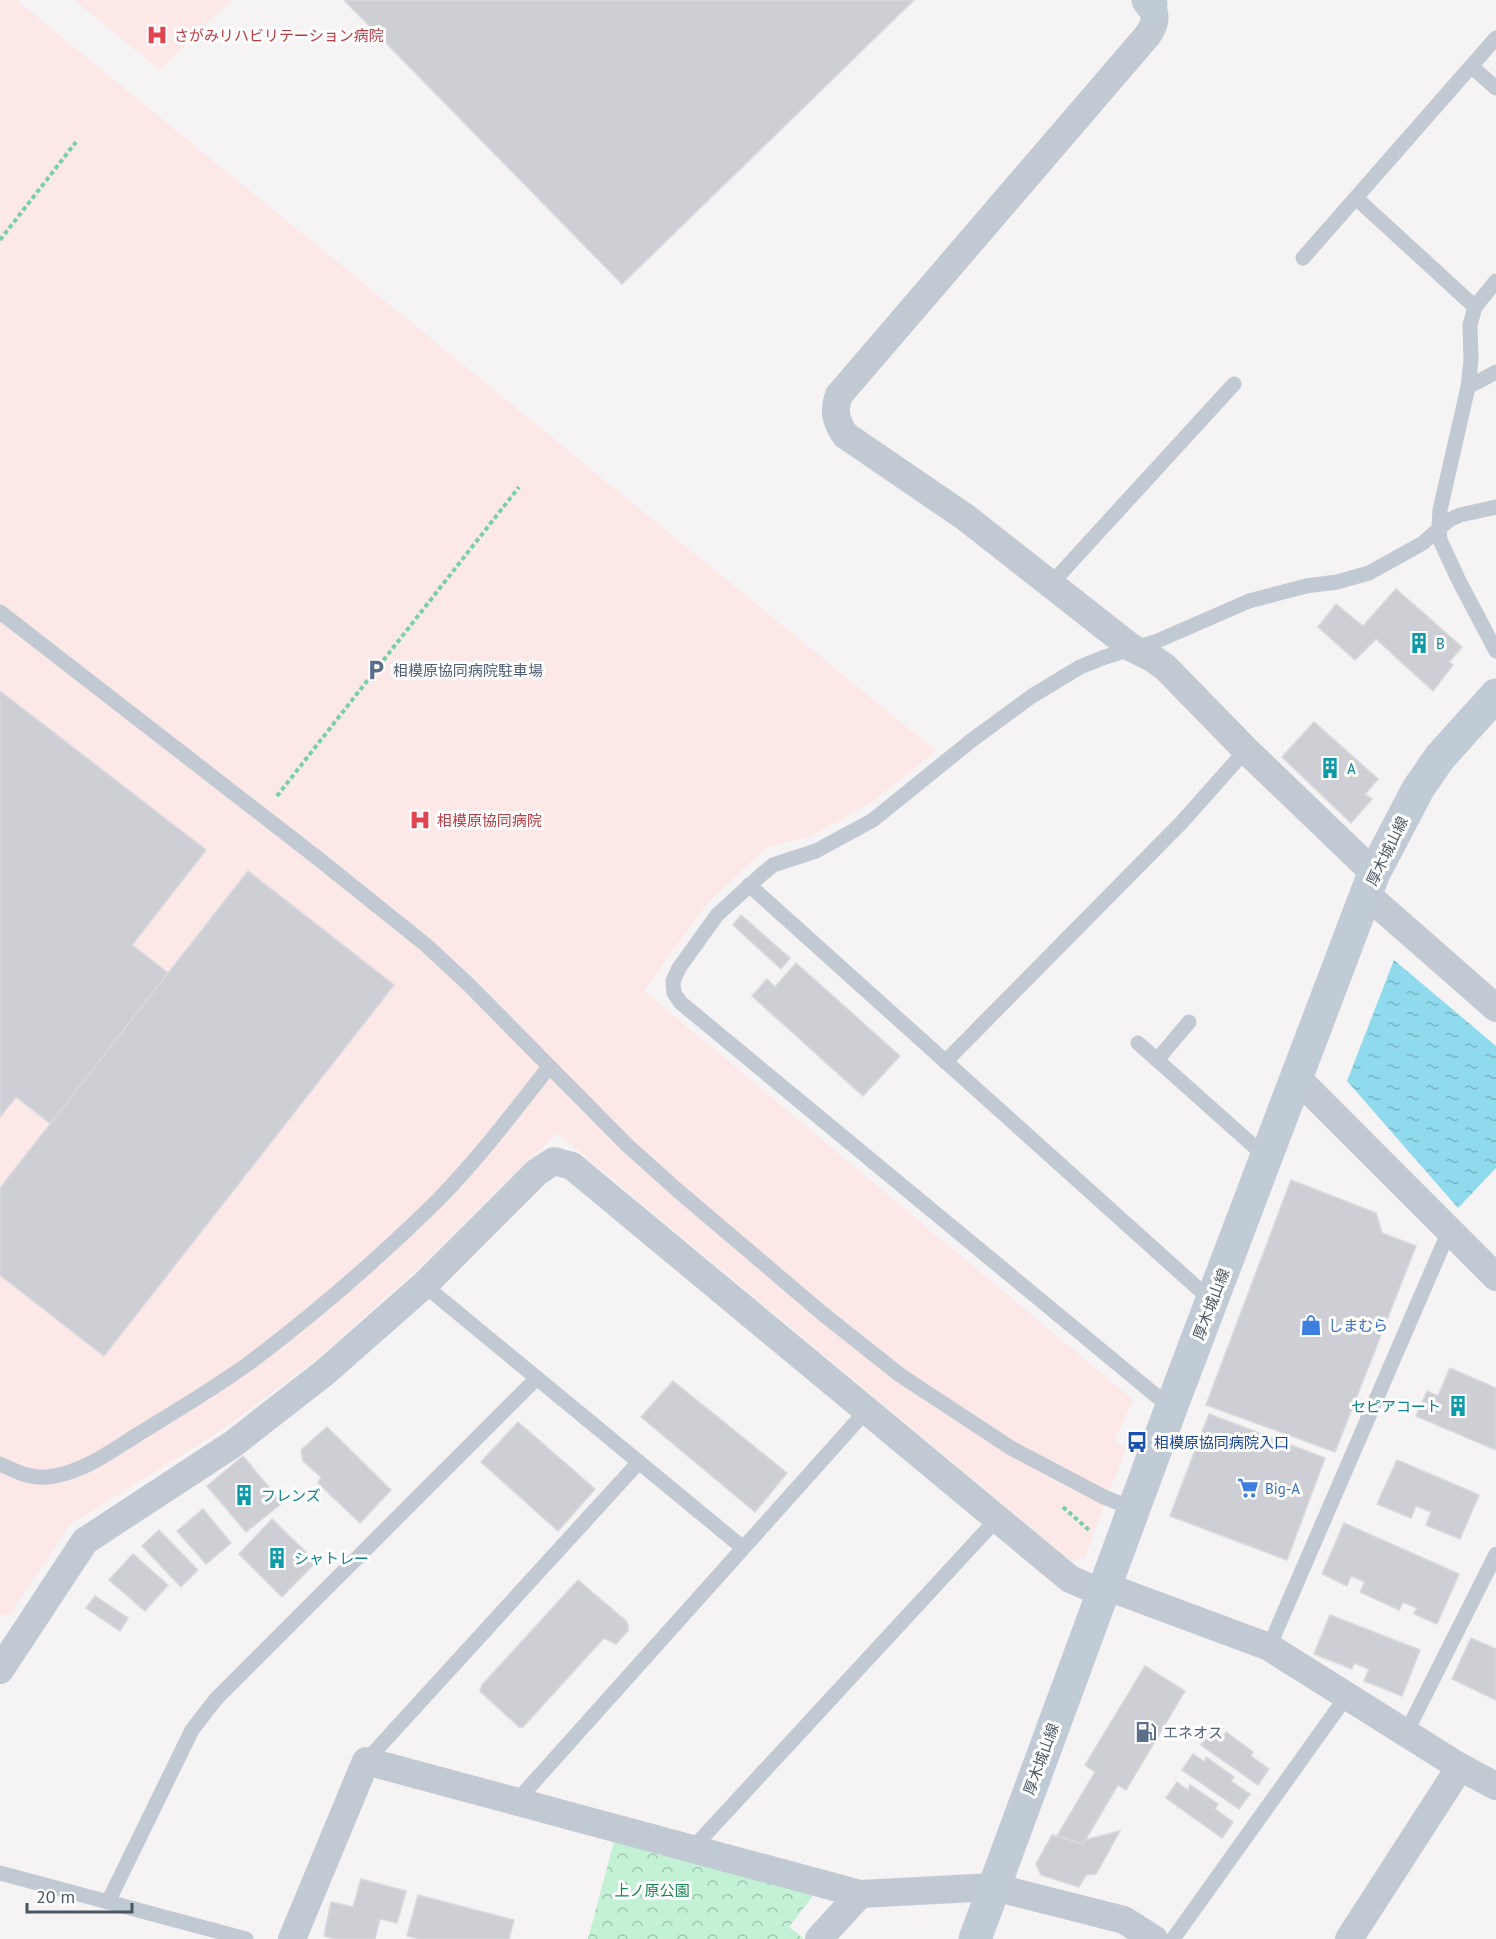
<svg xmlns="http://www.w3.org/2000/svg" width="1496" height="1939" viewBox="0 0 1496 1939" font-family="'PT Sans','Noto Sans JP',sans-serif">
<defs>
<pattern id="park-crowns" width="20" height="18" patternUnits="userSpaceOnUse" patternTransform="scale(1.5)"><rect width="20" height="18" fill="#c3f1d5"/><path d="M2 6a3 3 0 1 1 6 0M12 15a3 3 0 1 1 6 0" fill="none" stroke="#a0c6b0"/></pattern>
<pattern id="water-ripples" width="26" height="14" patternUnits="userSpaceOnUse" patternTransform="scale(1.5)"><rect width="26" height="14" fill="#90daee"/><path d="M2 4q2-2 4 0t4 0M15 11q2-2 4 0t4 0" fill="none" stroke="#78b4c4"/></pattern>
</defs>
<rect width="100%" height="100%" fill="#f5f3f3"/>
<!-- medical -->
<g fill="#fce8e6">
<path d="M0,0H16L936,751L869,804L811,836L767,847L707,903L644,991L1133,1400L1114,1442L1126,1447L1085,1557L1071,1561L557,1133L409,1277L318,1358L228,1426L69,1525L9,1615H0Z"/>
<path d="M75,0H231L160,70Z"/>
</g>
<!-- park -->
<path fill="url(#park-crowns)" d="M617,1830L822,1884L789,1927L804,1939H588Z"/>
<!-- water -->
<path fill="url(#water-ripples)" d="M1394,960L1496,1046V1168L1458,1208L1347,1081Z"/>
<!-- building -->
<g fill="#cdcfd5" stroke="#d7d9de" stroke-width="1.5">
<path d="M344,0H914L622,284Z"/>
<path d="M1396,589L1462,647L1449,662L1453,665L1433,691L1376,639L1355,660L1318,627L1336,604L1363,626Z"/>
<path d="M0,691L206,850L132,945L168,973L51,1124L16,1097L0,1117Z"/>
<path d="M1314,722L1378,779L1365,794L1372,799L1351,823L1282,757Z"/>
<path d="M248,871L394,985L104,1356L0,1275V1188Z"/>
<path d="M741,915L790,958L781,969L733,925Z"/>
<path d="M796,963L900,1056L863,1096L752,996L767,979L775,987Z"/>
<path d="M1291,1180L1376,1213L1382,1233L1416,1246L1335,1452L1206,1405Z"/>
<path d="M1450,1368L1496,1388V1450L1416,1416L1427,1391L1438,1396Z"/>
<path d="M673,1381L787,1473L755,1512L641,1417Z"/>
<path d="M1209,1414L1325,1458L1287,1560L1170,1516Z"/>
<path d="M518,1422L595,1489L558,1531L481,1462Z"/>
<path d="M327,1427L391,1490L360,1523L318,1483L321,1477L303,1461L301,1450Z"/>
<path d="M243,1456L282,1503L246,1532L207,1486Z"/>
<path d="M1397,1460L1479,1495L1460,1539L1426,1525L1431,1512L1416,1506L1411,1518L1377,1504Z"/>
<path d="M203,1509L231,1543L206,1564L177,1531Z"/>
<path d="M272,1519L316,1562L282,1597L239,1554Z"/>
<path d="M1344,1523L1459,1574L1437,1624L1414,1614L1417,1608L1403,1602L1399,1610L1360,1592L1365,1582L1351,1576L1347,1586L1322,1574Z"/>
<path d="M159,1530L198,1570L181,1587L142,1546Z"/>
<path d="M133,1554L168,1585L145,1611L109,1580Z"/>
<path d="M578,1580L626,1621L628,1625V1631L616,1644L604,1638L523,1727H519L480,1691L482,1685Z"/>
<path d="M95,1596L128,1618L120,1631L86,1608Z"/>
<path d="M1330,1615L1420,1650L1402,1696L1364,1681L1369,1669L1354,1663L1352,1669L1314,1654Z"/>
<path d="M1471,1638L1496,1649V1700L1452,1679Z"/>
<path d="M1145,1666L1185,1691L1126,1790L1118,1785L1083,1844L1057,1836L1095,1772L1085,1765Z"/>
<path d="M1212,1730L1224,1737L1226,1732L1253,1752L1251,1756L1269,1769L1258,1785L1201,1745Z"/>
<path d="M1193,1754L1205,1762L1206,1757L1234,1777L1231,1781L1250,1794L1239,1809L1182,1770Z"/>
<path d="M1177,1782L1188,1790L1190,1785L1218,1804L1215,1809L1233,1822L1222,1838L1166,1798Z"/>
<path d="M1120,1831L1096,1874L1086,1875L1079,1887L1041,1875L1036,1864L1052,1835L1083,1844L1085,1840Z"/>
<path d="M361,1879L406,1891L397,1923L380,1919L375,1939H336L324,1936L331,1902L353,1907Z"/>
<path d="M418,1895L514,1920L509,1939H419L407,1936Z"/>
</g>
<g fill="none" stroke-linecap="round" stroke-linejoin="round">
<!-- path -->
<g stroke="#7ad0a6" stroke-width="4" stroke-dasharray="4.5 3" stroke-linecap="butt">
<path d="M0,240L76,142"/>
<path d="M277,796L519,487"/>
<path d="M1063,1507L1089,1530"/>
</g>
<!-- lane -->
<g stroke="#c1cad2" stroke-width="15">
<path d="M1472,67L1496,88"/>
<path d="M1356,198L1475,307"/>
<path d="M1303,258L1496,38"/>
<path d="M1496,281L1475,307L1470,325L1471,360L1468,387L1440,510L1439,529L1440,540L1458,579L1496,651"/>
<path d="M1468,387L1496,372"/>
<path d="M1050,585L1234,384"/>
<path d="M0,612L320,860L426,945L468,984L627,1145L676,1189L823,1314L900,1375L1011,1448L1104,1497L1134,1509"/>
<path d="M749,885L1212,1301"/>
<path d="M1138,1043L1266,1157"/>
<path d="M1157,1060L1189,1022"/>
<path d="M945,1062L1181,823L1246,750"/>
<path d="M424,1285L742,1547"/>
<path d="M1171,1408L681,1003L674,993L673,981L679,968L717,915L761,875L773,865L816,851L873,820L972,740L1032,696L1080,667L1105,657L1155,642L1249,601L1306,586L1337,582L1369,573L1423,543L1449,520L1460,515L1496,507"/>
<path d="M0,1464C15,1471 30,1479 47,1477C83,1474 115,1448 145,1430C181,1408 218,1386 252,1361C317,1312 380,1257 438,1200C478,1159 513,1113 549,1067"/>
<path d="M1269,1647L1449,1231"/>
<path d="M1406,1733L1496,1554"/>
<path d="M366,1761L639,1462"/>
<path d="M515,1803L866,1411"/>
<path d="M692,1849L997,1519"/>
<path d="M0,1873L246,1939"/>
<path d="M108,1902L192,1730L216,1699L537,1378"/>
<path d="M1173,1939L1346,1697"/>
</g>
<!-- street -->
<g stroke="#c1cad2" stroke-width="28">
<path d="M1151,4C1157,17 1155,25 1147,36L839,395C833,411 836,421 845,435L965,517L1132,648L1152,658L1165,667L1246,750L1374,873"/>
<path d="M1366,894L1496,1008"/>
<path d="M1296,1077L1496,1277"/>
<path d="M1105,1586L1269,1647L1460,1767L1496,1786"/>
<path d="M0,1670L85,1541L233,1444L324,1373L424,1285L537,1172L554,1161L572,1166L1070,1579L1102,1593"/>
<path d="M292,1939L366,1761L860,1894"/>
<path d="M819,1939L860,1894L994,1887L1124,1920L1154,1939"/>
<path d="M1349,1939L1460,1767"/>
</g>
<!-- secondary -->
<g stroke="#c1cbd6" stroke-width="33">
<path d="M1148,0L1151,4"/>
<path d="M975,1939L1171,1408L1374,873L1418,789L1440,757L1496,695"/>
</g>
</g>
<!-- icons -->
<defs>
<symbol id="hospital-bare" viewBox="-9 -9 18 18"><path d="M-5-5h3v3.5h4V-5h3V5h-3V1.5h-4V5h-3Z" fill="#e0444e" stroke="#fff" stroke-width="2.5" paint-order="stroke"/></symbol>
<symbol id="building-bare" viewBox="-9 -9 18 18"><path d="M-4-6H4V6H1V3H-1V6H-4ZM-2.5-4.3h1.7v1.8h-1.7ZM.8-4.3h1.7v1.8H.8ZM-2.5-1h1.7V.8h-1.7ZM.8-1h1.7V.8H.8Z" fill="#0f9aa8" stroke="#fff" stroke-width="2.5" paint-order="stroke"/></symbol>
<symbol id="parking-bare" viewBox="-9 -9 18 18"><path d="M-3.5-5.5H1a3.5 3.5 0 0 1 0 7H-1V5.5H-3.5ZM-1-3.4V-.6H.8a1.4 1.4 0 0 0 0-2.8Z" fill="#5c6f8a" stroke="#fff" stroke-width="2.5" paint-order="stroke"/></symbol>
<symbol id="shop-bare" viewBox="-9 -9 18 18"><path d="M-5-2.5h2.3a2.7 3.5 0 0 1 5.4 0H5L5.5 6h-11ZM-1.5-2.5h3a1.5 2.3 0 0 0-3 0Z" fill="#3f7fe0" stroke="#fff" stroke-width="2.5" paint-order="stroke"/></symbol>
<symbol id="bus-bare" viewBox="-9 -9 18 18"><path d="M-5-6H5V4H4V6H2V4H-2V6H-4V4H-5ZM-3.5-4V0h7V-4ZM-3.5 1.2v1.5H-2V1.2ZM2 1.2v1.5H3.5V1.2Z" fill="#1a4fb4" stroke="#fff" stroke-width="2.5" paint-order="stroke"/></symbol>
<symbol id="supermarket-bare" viewBox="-9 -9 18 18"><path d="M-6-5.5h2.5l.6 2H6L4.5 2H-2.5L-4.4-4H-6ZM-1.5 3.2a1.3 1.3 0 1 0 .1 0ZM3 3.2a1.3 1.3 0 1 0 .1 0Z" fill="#3f7fe0" stroke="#fff" stroke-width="2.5" paint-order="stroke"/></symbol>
<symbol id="fuel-bare" viewBox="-9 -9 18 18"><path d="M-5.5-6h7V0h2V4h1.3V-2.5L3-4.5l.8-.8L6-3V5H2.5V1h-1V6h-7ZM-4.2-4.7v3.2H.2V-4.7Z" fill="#5c6f8a" stroke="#fff" stroke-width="2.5" paint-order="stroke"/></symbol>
</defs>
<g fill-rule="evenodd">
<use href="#hospital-bare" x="142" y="20" width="30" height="30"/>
<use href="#building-bare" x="1404" y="628" width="30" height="30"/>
<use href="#parking-bare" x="361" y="655" width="30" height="30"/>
<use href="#building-bare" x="1315" y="753" width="30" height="30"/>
<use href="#hospital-bare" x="405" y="805" width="30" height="30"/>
<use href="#shop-bare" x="1296" y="1310" width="30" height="30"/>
<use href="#building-bare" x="1443" y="1391" width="30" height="30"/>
<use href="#bus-bare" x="1122" y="1427" width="30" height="30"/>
<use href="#supermarket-bare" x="1233" y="1473" width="30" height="30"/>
<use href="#building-bare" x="229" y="1480" width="30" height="30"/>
<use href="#building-bare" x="262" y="1543" width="30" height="30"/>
<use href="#fuel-bare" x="1131" y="1717" width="30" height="30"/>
</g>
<g text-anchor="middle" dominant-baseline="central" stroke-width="6" stroke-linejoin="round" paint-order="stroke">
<!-- health labels -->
<g font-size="15" fill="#be3a42" stroke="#fff" text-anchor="start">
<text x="174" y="35">さがみリハビリテーション病院</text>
<text x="437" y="820">相模原協同病院</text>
</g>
<!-- culture labels -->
<g font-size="15" fill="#0d838f" stroke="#fff" text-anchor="start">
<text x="1436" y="643">B</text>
<text x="1347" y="768">A</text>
<text x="1441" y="1406" text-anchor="end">セピアコート</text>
<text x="261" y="1495">フレンズ</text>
<text x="294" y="1558">シャトレー</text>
</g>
<!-- service labels -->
<g font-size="15" fill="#4e5e75" stroke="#fff" text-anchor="start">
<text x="393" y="670">相模原協同病院駐車場</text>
<text x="1163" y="1732">エネオス</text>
</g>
<!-- street labels -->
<g font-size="15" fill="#4a5661" stroke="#fff">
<text transform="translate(1387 851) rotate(-64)">厚木城山線</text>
<text transform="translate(1211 1304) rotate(-69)">厚木城山線</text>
<text transform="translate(1041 1759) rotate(-70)">厚木城山線</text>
</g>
<!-- shop labels -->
<g font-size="15" fill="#366cbe" stroke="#fff" text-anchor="start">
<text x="1328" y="1325">しまむら</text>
<text x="1265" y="1488">Big-A</text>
</g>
<!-- transit labels -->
<g font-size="15" fill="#164399" stroke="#fff" text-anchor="start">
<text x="1154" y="1442">相模原協同病院入口</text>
</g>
<!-- park labels -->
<g font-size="15" fill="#17864f" stroke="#fff">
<text x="652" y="1890">上ノ原公園</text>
</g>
</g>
<!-- scale -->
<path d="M27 1903v9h105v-9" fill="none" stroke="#4a5661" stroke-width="3"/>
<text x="36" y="1903" font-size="18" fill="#4a5661" stroke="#ffffff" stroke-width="4.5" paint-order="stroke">20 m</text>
</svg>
